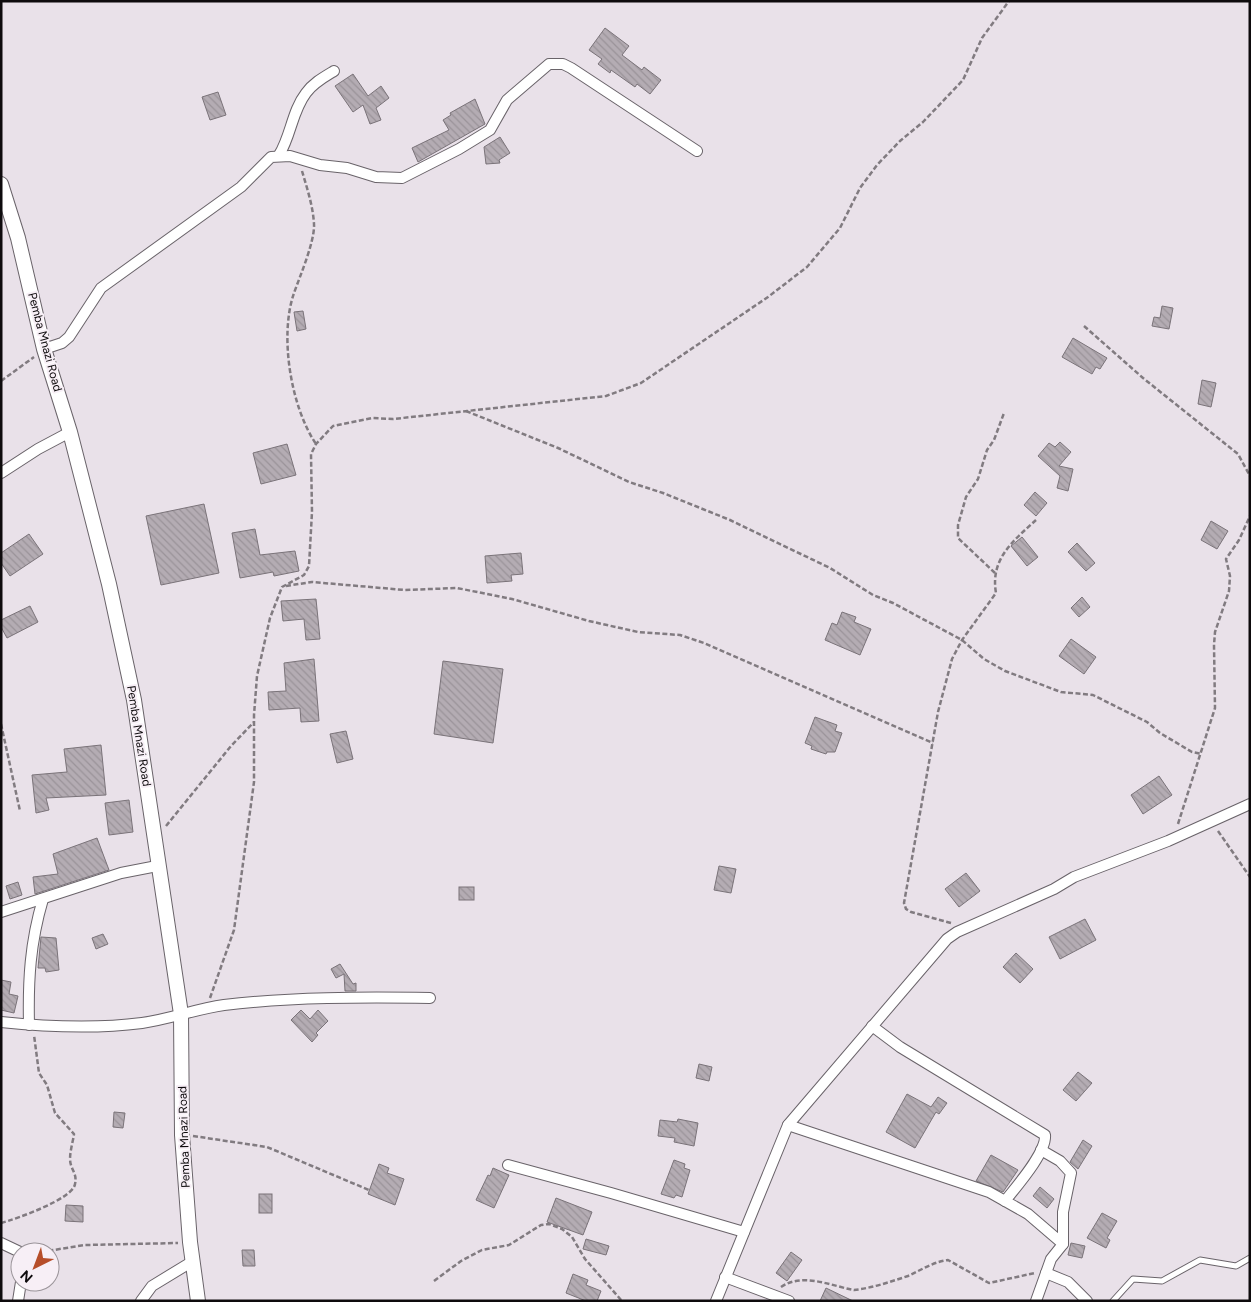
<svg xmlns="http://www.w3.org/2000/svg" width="1251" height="1302" viewBox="0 0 1251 1302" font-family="Figtree,sans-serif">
<defs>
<pattern id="building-back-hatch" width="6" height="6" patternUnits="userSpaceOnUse" patternTransform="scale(1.25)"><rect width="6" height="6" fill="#b4acb3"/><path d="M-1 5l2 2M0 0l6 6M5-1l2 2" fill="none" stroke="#9a9399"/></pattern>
</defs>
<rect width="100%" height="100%" fill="#e9e1e9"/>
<!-- building -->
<g fill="url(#building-back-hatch)" stroke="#7a7379">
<path d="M605,28L629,46L622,55L642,70L644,67L661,80L650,94L637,84L635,87L611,70L610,73L598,64L602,59L589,50Z"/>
<path d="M353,74L368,96L381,86L389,98L376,108L381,120L370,124L363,105L353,112L335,86Z"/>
<path d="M218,92L226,115L210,120L202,97Z"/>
<path d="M475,99L485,124L418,162L412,148L449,130L443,120L451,115L450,113Z"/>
<path d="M500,137L510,153L499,160L500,163L486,164L484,147Z"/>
<path d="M1162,306L1173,308L1169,329L1152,326L1154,317L1160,318Z"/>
<path d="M303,311L306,329L297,331L294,312Z"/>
<path d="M1073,338L1107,358L1100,369L1096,367L1092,374L1062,357Z"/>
<path d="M1202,380L1216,383L1211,407L1198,404Z"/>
<path d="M1060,442L1071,452L1059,466L1073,469L1068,491L1057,488L1060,476L1038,456L1049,443L1055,447Z"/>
<path d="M287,444L296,475L261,484L253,453Z"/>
<path d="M1035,492L1047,503L1036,516L1024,505Z"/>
<path d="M204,504L219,573L161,585L146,516Z"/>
<path d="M1211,521L1228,531L1217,549L1201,540Z"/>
<path d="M255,529L260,555L295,551L299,571L274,576L273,572L240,578L232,533Z"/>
<path d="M29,534L43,554L10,576L1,563V553Z"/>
<path d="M1022,537L1038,557L1027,566L1011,546Z"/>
<path d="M1077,543L1095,563L1086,571L1068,552Z"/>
<path d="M521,553L523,574L511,575L512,581L487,583L485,556Z"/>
<path d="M1082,597L1090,607L1079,617L1071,608Z"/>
<path d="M316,599L320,639L306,640L304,619L283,621L281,601Z"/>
<path d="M30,606L38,622L7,638L1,627V620Z"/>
<path d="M842,612L856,617L854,622L871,629L860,655L825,640L832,623L837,625Z"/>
<path d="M1071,639L1096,657L1084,674L1059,656Z"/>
<path d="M314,659L319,721L301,722L300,708L269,710L268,692L286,691L284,663Z"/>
<path d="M443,661L503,669L493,743L434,734Z"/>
<path d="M815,717L837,725L835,731L842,733L835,752H827L826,754L811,749L812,746L805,743Z"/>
<path d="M346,731L353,759L337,763L330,734Z"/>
<path d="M101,745L106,795L46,798L49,810L36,813L32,775L67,772L64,749Z"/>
<path d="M1159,776L1172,795L1143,814L1131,795Z"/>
<path d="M129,800L133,832L109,835L105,803Z"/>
<path d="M97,838L109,870L35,894L33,877L58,874L53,854Z"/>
<path d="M719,866L736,869L731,893L714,890Z"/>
<path d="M966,873L980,891L959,907L945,889Z"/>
<path d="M18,882L22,895L10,899L6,886Z"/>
<rect x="459" y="887" width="15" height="13"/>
<path d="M1085,919L1096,940L1060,959L1049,937Z"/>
<path d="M103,934L108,944L96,949L92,938Z"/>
<path d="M41,937L56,938L59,970L46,972L45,968H38Z"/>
<path d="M1016,953L1033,969L1020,983L1003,967Z"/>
<path d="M340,964L353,984L356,983V991H345L344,974L336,978L331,969Z"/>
<path d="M1,980L11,982L9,994L18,996L14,1013L1,1010Z"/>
<path d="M301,1010L310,1019L318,1010L328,1021L316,1033L318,1035L312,1042L291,1020Z"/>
<path d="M699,1064L712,1067L709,1081L696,1078Z"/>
<path d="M1078,1072L1092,1083L1076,1101L1063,1090Z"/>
<path d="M907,1094L931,1107L938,1097L947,1103L939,1114L936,1112L915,1148L886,1132Z"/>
<path d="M114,1112L125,1113L123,1128L113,1127Z"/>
<path d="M678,1119L698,1123L694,1146L674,1142L675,1138L658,1136L660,1120L677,1122Z"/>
<path d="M1083,1140L1092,1146L1078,1169L1070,1162Z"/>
<path d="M991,1155L1018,1170L1003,1192L976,1181Z"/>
<path d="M674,1160L685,1164L684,1168L690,1170L682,1197L676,1195L674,1198L661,1194Z"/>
<path d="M379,1164L389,1168L387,1173L404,1179L395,1205L368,1194Z"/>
<path d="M493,1168L509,1175L494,1208L476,1200L488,1175L490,1176Z"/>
<path d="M1040,1187L1054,1199L1047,1208L1033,1196Z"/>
<rect x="259" y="1194" width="13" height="19"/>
<path d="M556,1198L592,1212L583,1235L547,1222Z"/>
<path d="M66,1205L83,1206V1222L65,1221Z"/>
<path d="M1102,1213L1117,1221L1107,1238L1110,1240L1106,1248L1087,1238Z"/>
<path d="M586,1239L609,1246L606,1255L583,1249Z"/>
<path d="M1071,1243L1085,1246L1082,1258L1068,1255Z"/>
<path d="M242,1250H254L255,1266H243Z"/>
<path d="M791,1252L802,1260L787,1281L776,1273Z"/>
<path d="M573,1274L588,1280L586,1285L601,1291L597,1301H586L566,1293Z"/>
<path d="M826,1288L853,1301H820Z"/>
</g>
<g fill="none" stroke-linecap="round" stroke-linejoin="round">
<defs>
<path id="service" d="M1113,1301L1133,1279L1162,1281L1200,1260L1236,1266L1250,1258"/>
<g id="minor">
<path d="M279,155C291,136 292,111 306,93C313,83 324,77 334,71"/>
<path d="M44,349L62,343L69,337L101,288L241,187L271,157L290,156L320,165L347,168L376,177L402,178L459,149L490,130L507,100L549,64H563L571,68L697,151"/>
<path d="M1,473L38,449L70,432"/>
<path d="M1,912L121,873L157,866"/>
<path d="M1,1022C48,1027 96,1029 142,1023C170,1019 196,1009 224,1005C291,997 363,997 430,998"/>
<path d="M29,1025C28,980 30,943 43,899"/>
<path d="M872,1026L900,1047L1045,1135C1047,1152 1016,1187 1005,1201"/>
<path d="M788,1125L989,1192L1028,1214L1063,1244"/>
<path d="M508,1165L611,1193L744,1232"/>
<path d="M1,1243L20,1252"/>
<path d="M1046,1273L1068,1282L1087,1301"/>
<path d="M725,1277L789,1301"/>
<path d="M18,1301L21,1282"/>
<path d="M141,1301L152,1286L193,1261"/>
<path d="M716,1301L788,1125L947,939L957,932L1054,889L1074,877L1168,841L1250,804"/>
<path d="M1036,1301L1051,1259L1063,1244V1212L1071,1173L1060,1161L1041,1150"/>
</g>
<path id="secondary" d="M1,184L18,238L44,349L70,432L109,584L134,700L181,1014L182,1135L190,1242L198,1301"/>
</defs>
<!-- service casing -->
<use href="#service" stroke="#696369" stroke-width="7"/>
<!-- minor casing -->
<use href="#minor" stroke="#696369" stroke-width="12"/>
<!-- secondary casing -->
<use href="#secondary" stroke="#696369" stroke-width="16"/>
<!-- path -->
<g stroke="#817b80" stroke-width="2.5" stroke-dasharray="5 2.5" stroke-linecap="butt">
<path d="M302,171C307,188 313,206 314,224C315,241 300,276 294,293C279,336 291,407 316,444"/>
<path d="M1084,326L1143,378L1238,454L1250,476"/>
<path d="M1,381L34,357"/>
<path d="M466,411L558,448L629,482L663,493L730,520L830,568L873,595L893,603L962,640L984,659L1005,671L1061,692L1093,695L1147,722L1160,733L1192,752L1202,754"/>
<path d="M995,573L958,538V525L966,497L978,479L987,450L994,440L1004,413"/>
<path d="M286,586L312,582L405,590L457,588L512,599L589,621L638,632L680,635L704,643L933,743"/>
<path d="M1,724L20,811"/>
<path d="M1178,824L1215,708L1214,645L1215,632L1229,591L1230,576L1226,559L1239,540L1250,516"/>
<path d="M166,826L231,746L254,722"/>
<path d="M1218,831L1250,877"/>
<path d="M951,923L911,912L906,909L904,903L938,712L952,659L962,640L996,593C990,559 1013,541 1036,520"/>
<path d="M210,998L234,930L254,782V715L257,676L270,618L282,587L304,575L309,566L312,512L311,454L316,444L333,426L372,418L393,419L606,396L641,383L768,297L807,267L840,228L860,188L877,165L900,141L923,122L963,80L982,38L1009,1"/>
<path d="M193,1136L267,1147L369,1190"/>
<path d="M1,1223C16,1219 73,1199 75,1184C77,1175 73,1172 71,1165C68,1157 73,1142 74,1134L55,1113L47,1085L39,1073L34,1035"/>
<path d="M41,1252L85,1245L178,1243"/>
<path d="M434,1281L461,1261L482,1250L509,1245L541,1225L549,1224L562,1229L572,1237L585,1259L622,1301"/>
<path d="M781,1287C803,1272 831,1286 854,1290C872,1288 890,1282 908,1276C921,1270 933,1262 948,1260L989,1283L1035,1273"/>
</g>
<!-- service -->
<use href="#service" stroke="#fff" stroke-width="5"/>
<!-- minor -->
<use href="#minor" stroke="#fff" stroke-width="10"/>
<!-- secondary -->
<use href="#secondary" stroke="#fff" stroke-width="14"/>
</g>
<g text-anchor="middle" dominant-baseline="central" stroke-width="4" stroke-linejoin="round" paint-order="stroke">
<!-- street labels -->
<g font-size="12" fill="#0e0b0d" stroke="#f7eff6">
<text transform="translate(45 342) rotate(75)">Pemba Mnazi Road</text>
<text transform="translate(139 736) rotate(81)">Pemba Mnazi Road</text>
<text transform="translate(184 1137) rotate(-92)">Pemba Mnazi Road</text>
</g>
</g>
<!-- border -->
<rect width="1251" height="1302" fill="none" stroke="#0e0b0d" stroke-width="5"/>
<!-- north arrow -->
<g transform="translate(35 1267) rotate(222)"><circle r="24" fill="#f7eff6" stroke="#9a9499"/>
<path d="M0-4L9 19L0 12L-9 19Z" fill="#b64e2a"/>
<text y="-8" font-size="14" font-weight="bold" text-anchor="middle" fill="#0e0b0d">N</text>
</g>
</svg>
